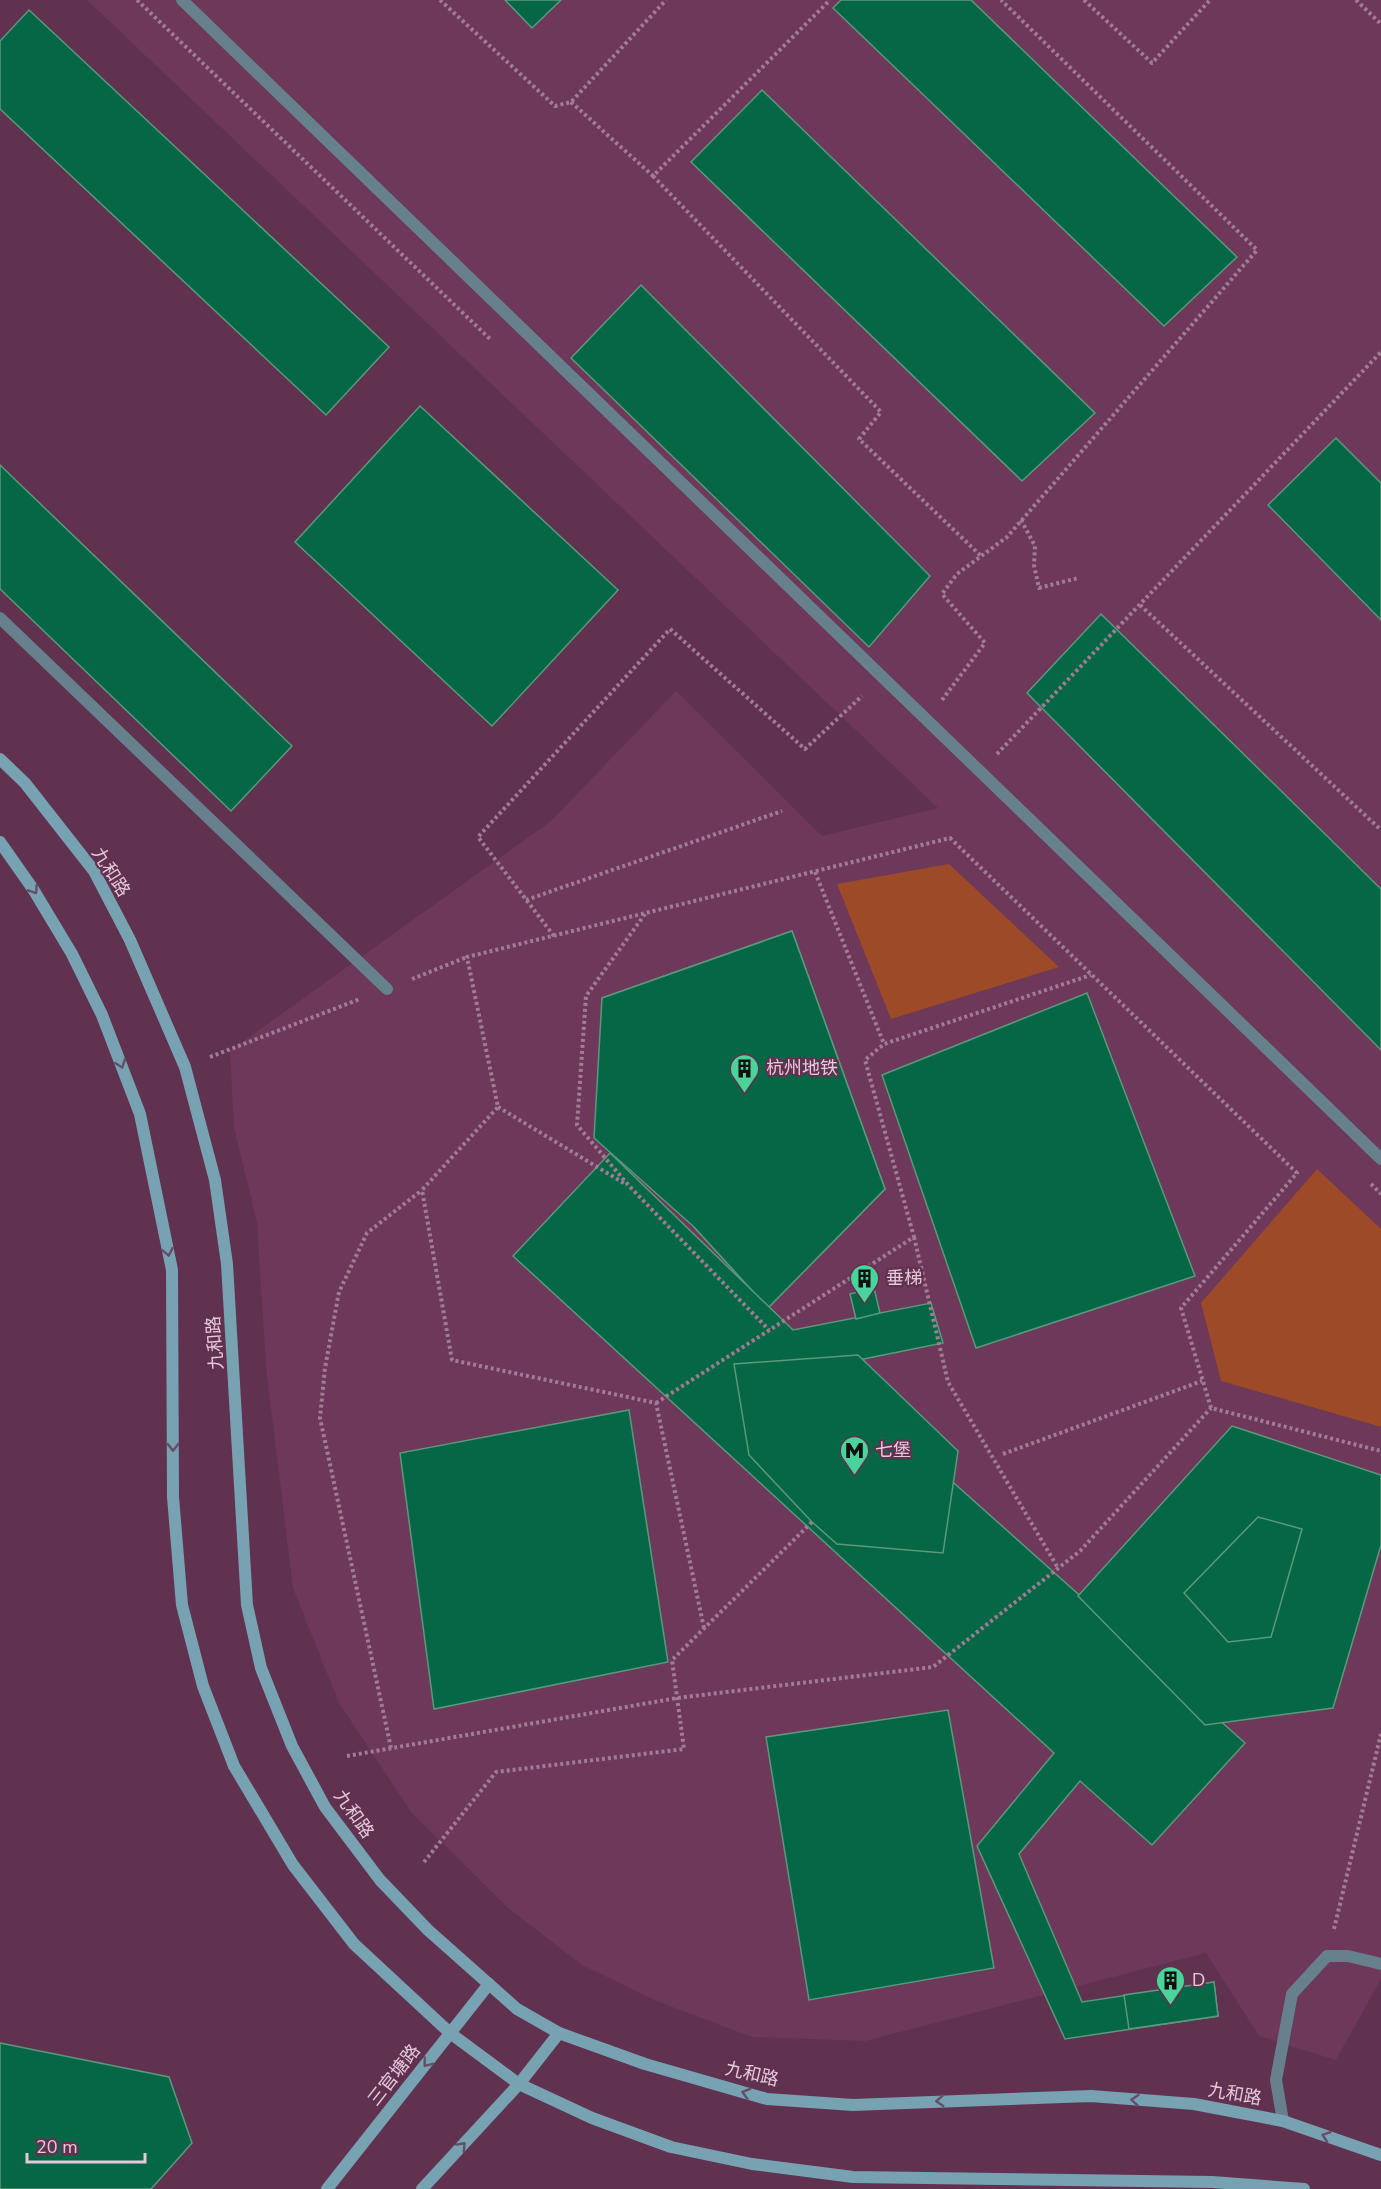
<svg xmlns="http://www.w3.org/2000/svg" width="1381" height="2189" viewBox="0 0 1381 2189" font-family="'Nunito Sans','Noto Sans SC',sans-serif">
<rect width="100%" height="100%" fill="#60324f"/>
<!-- built -->
<path fill="#6d385a" d="M87,0H1381V1229L1221,1381L1381,1427V1979L1336,2060L1259,2036L1206,1953L865,2041L752,2037L659,2002L582,1965L508,1908L411,1812L339,1703L293,1588L266,1367L257,1222L234,1128L230,1051L551,821L676,691L822,836L938,808Z"/>
<!-- green -->
<g fill="#9c4a27">
<path d="M949,864L1059,967L891,1019L837,884Z"/>
<path d="M1317,1169L1381,1229V1427L1221,1381L1201,1303Z"/>
</g>
<!-- building -->
<g fill="#056746" stroke="#5c987c" stroke-width="1.5">
<path d="M505,0H561L532,28Z"/>
<path d="M841,0H971L1237,257L1164,326L833,8Z"/>
<path d="M29,10L389,347L326,415L0,109V41Z"/>
<path d="M762,90L1095,413L1022,481L691,162Z"/>
<path d="M641,285L930,576L869,647L571,358Z"/>
<path d="M420,406L618,590L492,726L295,542Z"/>
<path d="M1336,438L1381,483V620L1268,505Z"/>
<path d="M0,465L292,746L231,811L0,589Z"/>
<path d="M1101,614L1381,889V1050L1027,693Z"/>
<path d="M792,931L885,1189L768,1308L694,1227L602,998Z"/>
<path d="M792,931L885,1189L768,1308L694,1227L594,1138L602,998Z"/>
<path d="M1087,993L1195,1276L976,1348L882,1075Z"/>
<path d="M610,1153L793,1330L931,1303L943,1343L824,1367L1245,1743L1152,1845L1080,1781L1019,1854L1082,2002L1214,1982L1218,2016L1065,2039L977,1846L1054,1753L513,1256Z"/>
<path d="M874,1288L880,1313L856,1319L850,1294Z"/>
<path d="M858,1355L958,1451L943,1553L837,1544L812,1522L749,1455L734,1364Z"/>
<path d="M629,1410L668,1662L434,1709L400,1453Z"/>
<path d="M1232,1426L1381,1475V1545L1333,1708L1205,1725L1078,1596Z"/>
<path d="M1258,1517L1302,1529L1271,1637L1228,1642L1184,1593Z"/>
<path d="M948,1710L994,1968L809,2000L766,1737Z"/>
<path d="M1214,1982L1218,2016L1129,2029L1124,1995Z"/>
<path d="M0,2043L169,2077L192,2143L151,2189H0Z"/>
</g>
<g fill="none" stroke-linecap="round" stroke-linejoin="round">
<!-- path -->
<g stroke="#a17c93" stroke-width="4" stroke-dasharray="3 3" stroke-linecap="butt">
<path d="M137,0L491,340"/>
<path d="M440,0L555,106L571,102L666,0"/>
<path d="M1084,0L1152,63L1210,0"/>
<path d="M1356,0L1381,24"/>
<path d="M571,102L653,176L830,0"/>
<path d="M653,176L881,412L859,439L981,556"/>
<path d="M1021,520L1035,546L1034,565L1039,588L1078,578"/>
<path d="M1140,605L1381,830"/>
<path d="M942,700L985,643L942,594L957,574L1007,537L1257,250L1001,0"/>
<path d="M997,754L1381,352"/>
<path d="M815,872L884,1044L1091,975"/>
<path d="M526,900L782,811"/>
<path d="M645,914L586,996L577,1125L630,1187L769,1330"/>
<path d="M554,936L478,837L670,629L805,749L862,696"/>
<path d="M412,979L467,957"/>
<path d="M210,1057L360,999"/>
<path d="M498,1107L627,1185"/>
<path d="M1371,1184L1381,1194"/>
<path d="M914,1237L948,1382L1058,1568"/>
<path d="M656,1403L914,1237L865,1060L884,1044"/>
<path d="M1003,1454L1202,1381"/>
<path d="M704,1628L656,1403L452,1360L422,1190L498,1107L467,957L950,838L1297,1173L1181,1308L1211,1408L1381,1451"/>
<path d="M391,1748L320,1418L325,1368L339,1292L367,1233L422,1190"/>
<path d="M347,1756L677,1698L933,1667L1080,1551L1211,1408"/>
<path d="M424,1862L496,1772L684,1749L672,1660L812,1522"/>
<path d="M1334,1929L1381,1734"/>
</g>
<!-- street -->
<g stroke="#66818b" stroke-width="12">
<path d="M182,0L1381,1159"/>
<path d="M0,618L387,989"/>
<path d="M1283,2121L1276,2080L1292,1994L1327,1956H1348L1381,1964"/>
</g>
<!-- secondary -->
<g stroke="#77a2b2" stroke-width="12">
<path d="M0,759L25,783L94,871L130,940L185,1067L215,1180L227,1264L247,1605L261,1668L292,1746L325,1807L380,1880L428,1930L517,2009L559,2033L645,2064L767,2099L853,2105L1091,2096L1194,2104L1283,2121L1381,2155"/>
<path d="M0,842L33,889L72,954L102,1015L140,1114L172,1270L173,1497L182,1605L203,1686L234,1766L293,1865L354,1944L450,2033L519,2084L592,2118L671,2147L752,2164L853,2177L1212,2182L1304,2189"/>
<path d="M327,2189L489,1984"/>
<path d="M422,2189L519,2084L559,2033"/>
</g>
</g>
<!-- one-way arrows -->
<defs><path id="oneway-chevron" d="M-2-3.5L2.5 0L-2 3.5" fill="none" stroke-width="1.6" stroke-linecap="round" stroke-linejoin="round" transform="scale(1.5)"/></defs>
<g stroke="#664e68">
<use href="#oneway-chevron" transform="translate(34 890) rotate(57)"/>
<use href="#oneway-chevron" transform="translate(121 1064) rotate(69)"/>
<use href="#oneway-chevron" transform="translate(168 1252) rotate(79)"/>
<use href="#oneway-chevron" transform="translate(173 1447) rotate(90)"/>
<use href="#oneway-chevron" transform="translate(427 2063) rotate(128)"/>
<use href="#oneway-chevron" transform="translate(746 2093) rotate(-164)"/>
<use href="#oneway-chevron" transform="translate(1135 2100) rotate(-175)"/>
<use href="#oneway-chevron" transform="translate(940 2101) rotate(177)"/>
<use href="#oneway-chevron" transform="translate(1326 2136) rotate(-161)"/>
<use href="#oneway-chevron" transform="translate(462 2146) rotate(-47)"/>
</g>
<!-- icons -->
<defs>
<symbol id="building-pin" viewBox="-11 -11 22 30"><path d="M0 17L-7.5 6A9.5 9.5 0 1 1 7.5 6Z" fill="#4ad49c" stroke="#60324f"/><path d="M-4-6H4V6H1V3H-1V6H-4ZM-2.5-4.3h1.7v1.8h-1.7ZM.8-4.3h1.7v1.8H.8ZM-2.5-1h1.7V.8h-1.7ZM.8-1h1.7V.8H.8Z" fill="#111"/></symbol>
<symbol id="metro-pin" viewBox="-11 -11 22 30"><path d="M0 17L-7.5 6A9.5 9.5 0 1 1 7.5 6Z" fill="#4ad49c" stroke="#60324f"/><path d="M-5.5 5V-5H-3L0 0L3-5H5.5V5H3V-.5L0 4L-3-.5V5Z" fill="#111"/></symbol>
</defs>
<g fill-rule="evenodd">
<use href="#building-pin" x="728" y="1052" width="33" height="45"/>
<use href="#building-pin" x="848" y="1262" width="33" height="45"/>
<use href="#metro-pin" x="838" y="1434" width="33" height="45"/>
<use href="#building-pin" x="1154" y="1964" width="33" height="45"/>
</g>
<g text-anchor="middle" dominant-baseline="central" stroke-width="4.5" stroke-linejoin="round" paint-order="stroke">
<!-- street labels -->
<g font-size="18" fill="#e5c8d9" stroke="#60324f">
<text transform="translate(111 872) rotate(58)">九和路</text>
<text transform="translate(215 1343) rotate(-94)">九和路</text>
<text transform="translate(354 1814) rotate(55)">九和路</text>
<text transform="translate(752 2074) rotate(13)">九和路</text>
<text transform="translate(394 2075) rotate(-52)">三官塘路</text>
<text transform="translate(1235 2094) rotate(10)">九和路</text>
</g>
<!-- poi labels -->
<g font-size="18" fill="#e5c8d9" stroke="#60324f" text-anchor="start">
<text x="766" y="1068">杭州地铁</text>
<text x="886" y="1278">垂梯</text>
<text x="875" y="1450">七堡</text>
<text x="1192" y="1980">D</text>
</g>
</g>
<!-- scale -->
<path d="M27 2153v9h118v-9" fill="none" stroke="#e5c8d9" stroke-width="3"/>
<text x="36" y="2153" font-size="18" fill="#e5c8d9" stroke="#60324f" stroke-width="4.5" paint-order="stroke">20 m</text>
</svg>
